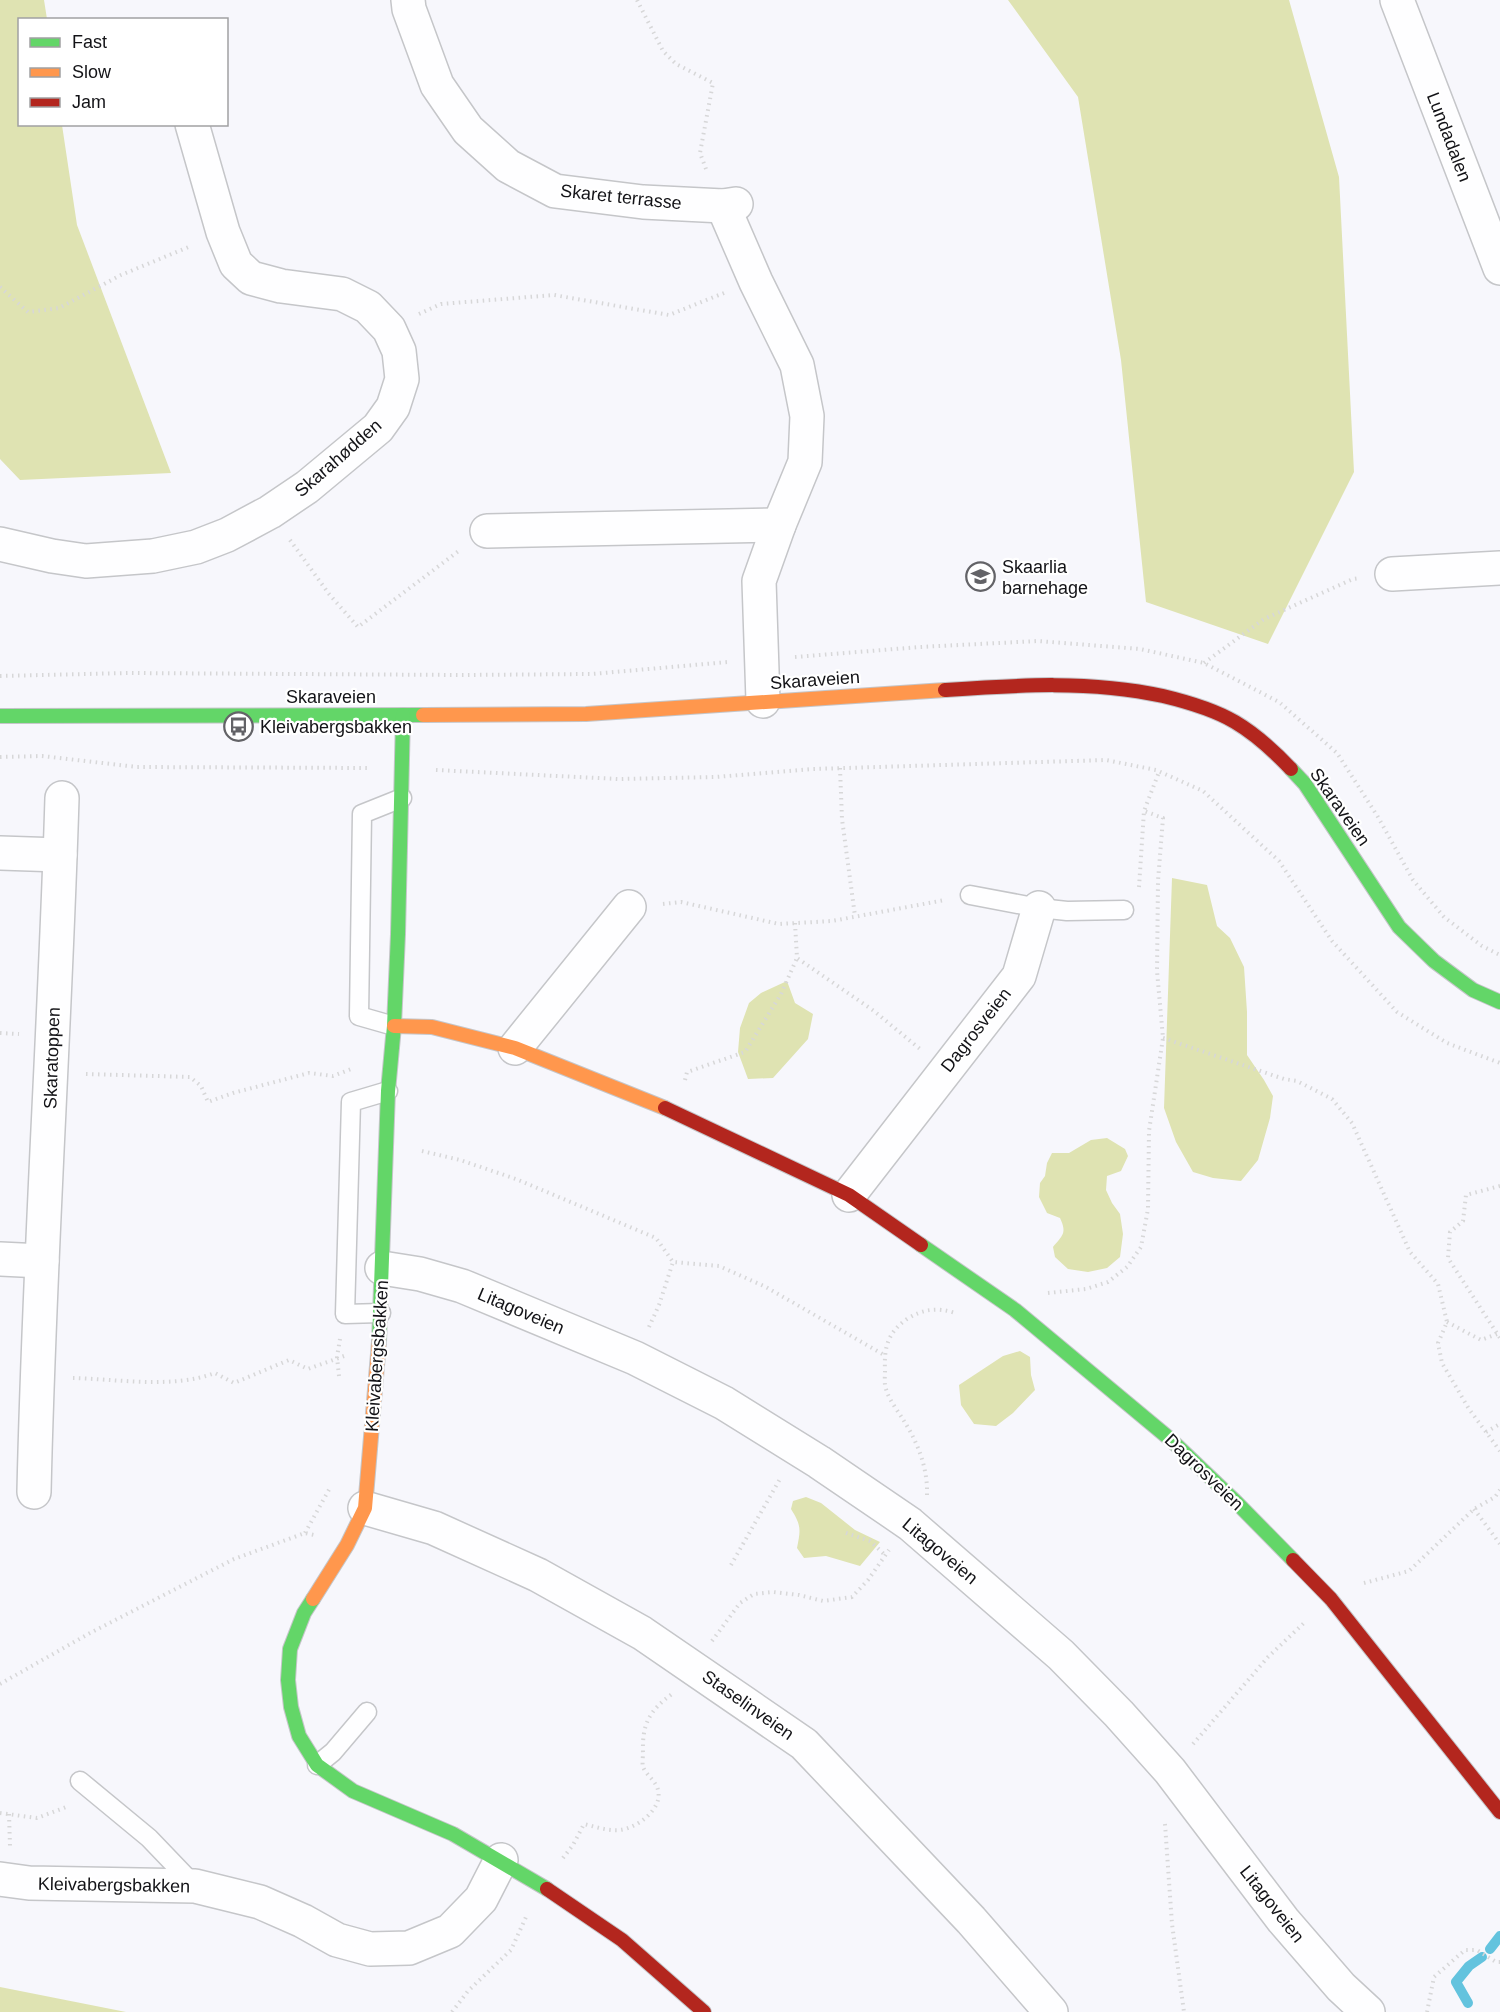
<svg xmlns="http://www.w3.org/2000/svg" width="1500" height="2012" viewBox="0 0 1500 2012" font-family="Helvetica,sans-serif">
<rect width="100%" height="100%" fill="#f7f7fc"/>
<!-- green -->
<g fill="#dfe3b2">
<path d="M0,0H44L47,19L20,20V124L62,125L77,225L171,473L20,480L0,459Z"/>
<path d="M1008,0H1289L1339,177L1354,472L1268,644L1146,602L1121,360L1078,97Z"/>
<path d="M1172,878L1207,885L1217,926L1230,938L1244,967L1247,1012V1055L1264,1080L1273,1096L1270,1118L1258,1160L1241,1181L1213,1178L1193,1172L1176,1142L1164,1108Z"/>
<path d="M787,981L795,1003L813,1014L808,1039L773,1078L748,1079L738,1052L740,1028L749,1003L761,993Z"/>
<path d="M1107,1138L1125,1149L1128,1156L1121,1171L1107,1176L1106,1190L1112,1203L1120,1214L1123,1234L1120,1257L1107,1268L1088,1272L1068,1269L1055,1257L1053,1247C1063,1235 1067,1233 1060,1218L1047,1213L1039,1197L1040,1183L1045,1176L1047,1163L1052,1153H1069L1091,1140Z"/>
<path d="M1020,1351L1030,1357L1031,1375L1035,1390L1013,1413L996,1426L974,1424L961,1405L959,1385L1003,1356Z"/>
<path d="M806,1497L821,1503L855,1530L880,1542L860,1566L826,1556L804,1558L797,1548C801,1529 801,1525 791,1509L793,1501Z"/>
<path d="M0,1987L126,2012H0Z"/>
</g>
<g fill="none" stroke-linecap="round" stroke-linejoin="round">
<!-- stream -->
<g stroke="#63c3de" stroke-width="10">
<path d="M1490,1949L1500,1936"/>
<path d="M1468,2003L1456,1982L1469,1966L1482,1957"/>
</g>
<defs>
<g id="lane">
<path d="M970,895L1039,908L1067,911L1124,910"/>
<path d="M394,1026L359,1016L362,814L402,798"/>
<path d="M381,1313L345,1314L351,1102L388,1091"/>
<path d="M317,1765L333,1752L367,1712"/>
<path d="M80,1781L149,1838L195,1886"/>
</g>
<g id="street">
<path d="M408,0L409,9L437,85L468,130L508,166L555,191L643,202L723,206L736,204"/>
<path d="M1397,0L1500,268"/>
<path d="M723,206L756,282L797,365L807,416L805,462L779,525L759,581L763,701"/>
<path d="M487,531L779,525"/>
<path d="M0,544L52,556L86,561L153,556L196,547L227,535L270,512L307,487L378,428L393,407L402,379L399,351L389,329L368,307L342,294L281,286L251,278L236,264L223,232L192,124"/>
<path d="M1392,574L1500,568"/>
<path d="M0,853L60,855"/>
<path d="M515,1048L629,907"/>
<path d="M849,1195L1019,976L1039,908"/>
<path d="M0,1259L42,1261"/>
<path d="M382,1268L420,1274L462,1286L635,1358L724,1403L819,1462L910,1524L1061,1655L1119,1714L1170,1771L1283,1920L1341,1987L1368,2012"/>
<path d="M34,1492C39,1261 55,1030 62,798"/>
<path d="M365,1508L434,1528L538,1575L642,1633L804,1744L971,1920L1051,2012"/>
<path d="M0,1879L29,1883L195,1886L260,1902L303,1921L337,1940L370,1949L409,1948L450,1931L481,1899L501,1860"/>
</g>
<g id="fast">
<path d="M0,716L423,715"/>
<path d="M1291,769L1305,784L1399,927L1434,961L1473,990L1500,1002"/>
<path d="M921,1245L1015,1310L1170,1439L1236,1502L1293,1560"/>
<path d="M379,1342L388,1091L394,1026L398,934L403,715"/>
<path d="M313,1599L304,1613L290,1649L288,1680L291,1707L299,1736L317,1765L353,1791L453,1834L547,1889"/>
</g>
<g id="slow">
<path d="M423,715L586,714L945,690"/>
<path d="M394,1026L432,1027L515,1048L665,1108"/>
<path d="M313,1599L347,1545L365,1508L379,1342"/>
</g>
<g id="jam">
<path d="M945,690C1018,685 1090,680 1163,696C1188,702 1213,709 1235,722C1257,735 1274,751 1291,769"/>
<path d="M665,1108L849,1195L921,1245"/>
<path d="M1293,1560L1331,1599L1500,1812"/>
<path d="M547,1889L622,1940L704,2012"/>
</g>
</defs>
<!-- lane casing -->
<use href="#lane" stroke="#c5c6c9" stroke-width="21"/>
<!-- street casing -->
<use href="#street" stroke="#c5c6c9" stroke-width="36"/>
<!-- fast casing -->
<use href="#fast" stroke="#c5c6c9" stroke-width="16"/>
<!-- slow casing -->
<use href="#slow" stroke="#c5c6c9" stroke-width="16"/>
<!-- jam casing -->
<use href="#jam" stroke="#c5c6c9" stroke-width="16"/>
<!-- path -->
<g stroke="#d7d7d8" stroke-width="4" stroke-dasharray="1.5 4.5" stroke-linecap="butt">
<path d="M637,0L663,51L676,64L713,83L700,153L706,169"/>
<path d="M0,287L28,312L59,308L121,275L191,246"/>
<path d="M419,314L441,304L554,295L669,315L724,293"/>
<path d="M290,540L329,594L358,627L460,550"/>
<path d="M795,657L920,647L1038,641L1140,649L1204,663L1279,702L1337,753L1378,817L1413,880L1444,917L1482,946L1500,955"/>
<path d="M1204,663L1264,619L1353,579L1360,578"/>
<path d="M0,676L128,673L462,675L592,674L728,662"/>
<path d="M0,757L42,756L137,767L369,768"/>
<path d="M840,768L842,819L855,916"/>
<path d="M436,770L618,779L716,777L813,769L1106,760L1156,770L1203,791L1279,861L1332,941L1397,1012L1447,1043L1500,1063"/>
<path d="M1139,887L1144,811L1159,772"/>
<path d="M663,904L681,902L779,924L832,921L945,900"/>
<path d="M795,923L797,958L874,1011L920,1049"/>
<path d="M0,1033L19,1034"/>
<path d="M1163,1038L1284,1079L1297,1081L1332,1099L1352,1123L1410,1252L1438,1284L1447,1322L1438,1343L1442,1363L1469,1409L1500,1451"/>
<path d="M86,1074L190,1077L201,1086L208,1102L233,1093L309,1073L333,1076L354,1068"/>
<path d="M685,1080L687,1072L745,1052L781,994L797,958"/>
<path d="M422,1151L460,1160L516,1179L656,1238L673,1262L719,1266L766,1287L884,1355"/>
<path d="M1500,1186L1466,1195L1463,1221L1450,1232L1448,1258L1500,1338"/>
<path d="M1048,1293L1086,1289L1108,1282L1127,1267L1141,1247L1148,1209L1149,1131L1163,1038L1157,971L1158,881L1163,818L1144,811"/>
<path d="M1447,1322L1481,1340L1497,1334"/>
<path d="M649,1327L659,1305L673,1262"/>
<path d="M339,1376L337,1357L340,1339"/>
<path d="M73,1378C116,1379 174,1389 215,1373L234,1383L289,1360L308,1369L344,1356"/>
<path d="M1486,1432L1500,1424"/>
<path d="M927,1495C928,1469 918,1443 904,1421C898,1411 889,1400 886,1389C884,1384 885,1376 885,1371C884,1348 887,1333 907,1319C923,1309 937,1307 955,1313"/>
<path d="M1474,1509L1500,1544"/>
<path d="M305,1533L331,1486"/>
<path d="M846,1533L870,1541L885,1555"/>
<path d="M731,1565L780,1479"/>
<path d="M1364,1583L1409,1571L1474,1509L1495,1497L1500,1490"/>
<path d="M712,1641L740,1603L754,1594L773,1592L799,1595L823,1601L852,1597L868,1580L889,1550"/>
<path d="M0,1684L90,1633L234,1559L305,1533L314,1535"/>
<path d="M1193,1744L1268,1657L1305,1622"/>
<path d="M0,1813L37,1818L69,1806"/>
<path d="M9,1814L10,1846"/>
<path d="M1165,1824L1172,1924L1184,2012"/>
<path d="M563,1858L573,1845L584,1824C596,1827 607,1831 620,1830C637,1828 663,1809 658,1790C656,1781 646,1775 643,1767C642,1763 643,1757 643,1753C642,1724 649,1711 672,1694"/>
<path d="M452,2012L468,1991L511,1950L526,1917"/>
<path d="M1427,2012L1434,1977L1465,1950H1477L1496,1962H1500"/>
</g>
<!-- lane -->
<use href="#lane" stroke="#fefeff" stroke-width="18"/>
<!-- street -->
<use href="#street" stroke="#fefeff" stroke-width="33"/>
<!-- fast -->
<use href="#fast" stroke="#63d668" stroke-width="14"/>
<!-- slow -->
<use href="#slow" stroke="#ff974d" stroke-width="14"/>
<!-- jam -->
<use href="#jam" stroke="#b3261e" stroke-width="14"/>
</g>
<!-- icons -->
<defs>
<symbol id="school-ring" viewBox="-11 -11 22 22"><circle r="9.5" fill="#fff" stroke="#636367" stroke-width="1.5"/><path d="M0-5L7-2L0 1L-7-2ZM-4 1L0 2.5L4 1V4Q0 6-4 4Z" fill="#636367"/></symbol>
<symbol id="bus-ring" viewBox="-11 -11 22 22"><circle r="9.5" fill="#fff" stroke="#636367" stroke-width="1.5"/><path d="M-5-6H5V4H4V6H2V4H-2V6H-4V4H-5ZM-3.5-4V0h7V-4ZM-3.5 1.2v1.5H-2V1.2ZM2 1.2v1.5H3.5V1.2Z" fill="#636367"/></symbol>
</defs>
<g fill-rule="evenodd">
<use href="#school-ring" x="964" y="560" width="33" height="33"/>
<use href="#bus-ring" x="222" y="710" width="33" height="33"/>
</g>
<g text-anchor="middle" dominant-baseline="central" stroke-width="4.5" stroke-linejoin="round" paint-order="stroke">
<!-- street labels -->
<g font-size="18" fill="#131317" stroke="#fff">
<text transform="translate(1449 137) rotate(69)">Lundadalen</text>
<text transform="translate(621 197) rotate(6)">Skaret terrasse</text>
<text transform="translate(338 458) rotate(-41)">Skarahødden</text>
<text transform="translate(815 680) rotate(-4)">Skaraveien</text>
<text x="331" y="697">Skaraveien</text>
<text transform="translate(1340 807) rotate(55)">Skaraveien</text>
<text transform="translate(976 1030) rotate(-52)">Dagrosveien</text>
<text transform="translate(52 1058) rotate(-88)">Skaratoppen</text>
<text transform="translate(521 1311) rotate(23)">Litagoveien</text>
<text transform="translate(377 1356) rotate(-86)">Kleivabergsbakken</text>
<text transform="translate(1204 1472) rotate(44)">Dagrosveien</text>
<text transform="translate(940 1551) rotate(40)">Litagoveien</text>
<text transform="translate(748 1705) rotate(35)">Staselinveien</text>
<text transform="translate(114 1885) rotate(1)">Kleivabergsbakken</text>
<text transform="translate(1272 1904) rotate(52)">Litagoveien</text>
</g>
<!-- poi labels -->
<g font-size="18" fill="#131317" stroke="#fff" text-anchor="start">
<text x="1002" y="567">Skaarlia<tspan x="1002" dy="21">barnehage</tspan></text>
<text x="260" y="727">Kleivabergsbakken</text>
</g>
</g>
<!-- legend -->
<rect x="18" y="18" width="210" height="108" fill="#ffffff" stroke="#a1a1a2" stroke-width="1.5"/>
<rect x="30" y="38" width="30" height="9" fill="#63d668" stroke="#a1a1a2" stroke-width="1.5"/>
<text x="72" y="48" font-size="18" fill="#131317">Fast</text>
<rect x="30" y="68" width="30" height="9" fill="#ff974d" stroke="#a1a1a2" stroke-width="1.5"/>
<text x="72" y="78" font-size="18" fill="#131317">Slow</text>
<rect x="30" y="98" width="30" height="9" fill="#b3261e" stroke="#a1a1a2" stroke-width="1.5"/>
<text x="72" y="108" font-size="18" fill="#131317">Jam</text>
</svg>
